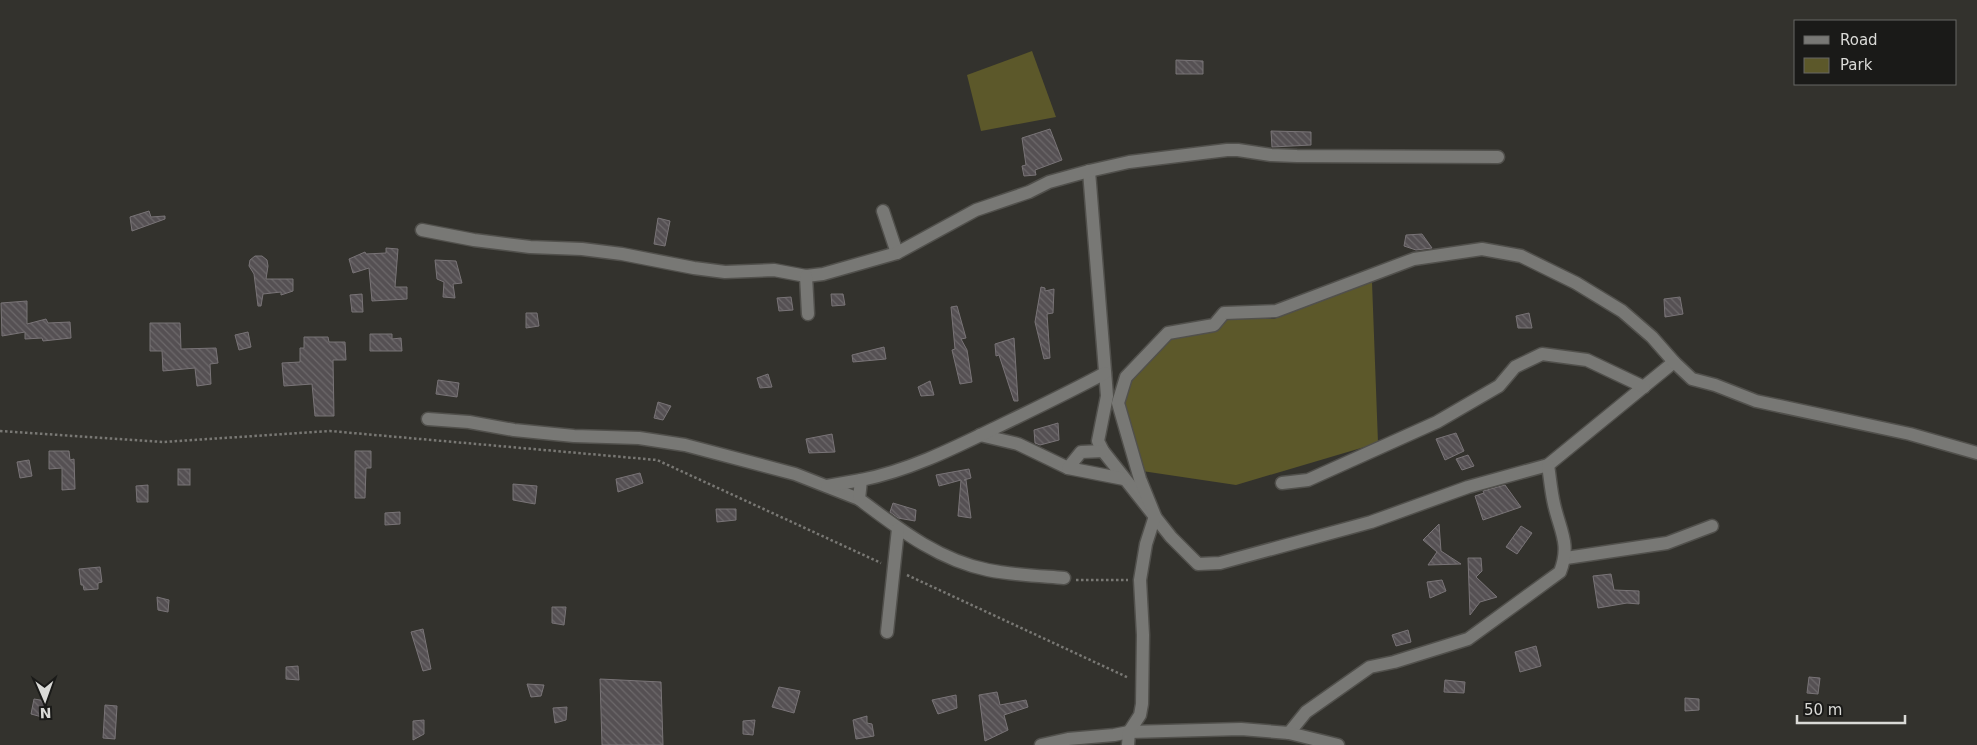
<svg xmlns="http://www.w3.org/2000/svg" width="1977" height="745" viewBox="0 0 1977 745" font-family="'DejaVu Sans',sans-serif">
<defs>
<pattern id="building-back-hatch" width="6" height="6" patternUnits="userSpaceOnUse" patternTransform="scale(1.25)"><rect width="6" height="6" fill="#555053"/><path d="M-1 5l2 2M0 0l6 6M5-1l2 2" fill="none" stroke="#6d696b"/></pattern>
</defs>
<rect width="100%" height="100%" fill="#33322d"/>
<!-- green -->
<g fill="#5c582a">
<path d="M1032,51L1056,117L981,131L967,75Z"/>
<path d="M1372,282L1378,443L1236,485L1142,471L1124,405L1131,380L1171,338L1217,330L1227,319H1274Z"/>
</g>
<!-- building -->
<g fill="url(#building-back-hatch)" stroke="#797477">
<path d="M1176,60L1203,61V74H1176Z"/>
<path d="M1050,129L1062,160L1035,170L1036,175L1024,176L1022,166L1026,165L1022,138Z"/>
<path d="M1271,131L1311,132V145L1272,147Z"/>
<path d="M149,211L151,217L165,216V219L132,231L130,217Z"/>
<path d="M658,218L670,221L665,246L654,244Z"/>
<path d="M1422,234L1432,248L1416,250L1404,246L1406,235Z"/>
<path d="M386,248L398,249L395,287H407V299L372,301L369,268L353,273L349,259L365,252L366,254L386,253Z"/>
<path d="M255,256H262L267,260L268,266L266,279H293V291L281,295V292L263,294L261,306H258L254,274L249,266L250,260Z"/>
<path d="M435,260L456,261L462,283L453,284L455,298L443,297L444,282L437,279Z"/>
<path d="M1041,287L1045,288V291L1054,289L1053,313L1047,314L1050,358L1044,359L1035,322Z"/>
<path d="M362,294L363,312H352L350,295Z"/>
<path d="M831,294H843L845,305L832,306Z"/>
<path d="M791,297L793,310L779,311L777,298Z"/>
<path d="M1680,297L1683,314L1665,317L1664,299Z"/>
<path d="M27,301V324L46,319L48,323L70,322L71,338L43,341L42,338L25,339V332L2,336L1,303Z"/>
<path d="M957,306L966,338L961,339L967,350L972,382L960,384L952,350L955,349L951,307Z"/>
<path d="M526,313H537L539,326L526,328Z"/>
<path d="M1529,313L1532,328H1518L1516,316Z"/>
<path d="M150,323H180L181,349L216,348L218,363L210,364L211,384L197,386L195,368L163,371L162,351H150Z"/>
<path d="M248,332L251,347L239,350L235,335Z"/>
<path d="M370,334H392V339L401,338L402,351H370Z"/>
<path d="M304,337H328L329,342H345L346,360H333L334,416H315L312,384L284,386L282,363L300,362V348H304Z"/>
<path d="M1014,338L1018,401H1014L999,355L996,356L995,344Z"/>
<path d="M884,347L886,359L853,362L852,355Z"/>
<path d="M768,374L772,387L760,388L757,378Z"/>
<path d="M438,380L459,383L457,397L436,394Z"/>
<path d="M930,381L934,395L921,396L918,387Z"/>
<path d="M658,402L671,406L663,420L654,418Z"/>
<path d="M1058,423L1059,440L1040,445L1035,443L1034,430Z"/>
<path d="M1456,433L1464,451L1445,460L1436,439Z"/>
<path d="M832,434L835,452L809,453L806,439Z"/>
<path d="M49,451H69L70,460L74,459L75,489L62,490V468L49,469Z"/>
<path d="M355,451H371V468H366L365,498H355Z"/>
<path d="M1468,455L1474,466L1462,470L1456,459Z"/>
<path d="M29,460L32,476L20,478L17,462Z"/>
<rect x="178" y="469" width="12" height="16"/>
<path d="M969,469L971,478L964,480H966L971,518L958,516L961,480L939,486L936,475Z"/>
<path d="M640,473L643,483L618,492L616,479Z"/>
<path d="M513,484L537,486L535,504L513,500Z"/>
<path d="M148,485V502H137L136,486Z"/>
<path d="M1505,485L1521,507L1483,520L1475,496L1484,493L1483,491Z"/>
<path d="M893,503L916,510L915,521L898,518L890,512Z"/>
<path d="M716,509H736V520L717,522Z"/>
<path d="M400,512V524L385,525V513Z"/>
<path d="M1439,524L1441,551L1461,564L1428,565L1437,552L1423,540Z"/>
<path d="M1521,526L1532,533L1517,554L1506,547Z"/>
<path d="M1468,558H1481L1482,571L1476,577L1497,597L1480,602L1470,615Z"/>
<path d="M100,567L102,582L98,583V589L84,590L83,585H81L79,569Z"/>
<path d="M1611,574L1614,590L1639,591V604L1627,603L1598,608L1593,576Z"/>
<path d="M1442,580L1446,591L1430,598L1427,582Z"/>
<path d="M157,597L169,600L168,612L158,610Z"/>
<path d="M552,607H566L564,625L552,623Z"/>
<path d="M423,629L431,669L423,671L411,632Z"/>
<path d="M1408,630L1411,642L1396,646L1392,635Z"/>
<path d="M1536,646L1541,666L1520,672L1515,652Z"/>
<path d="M298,666L299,680L286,679V667Z"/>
<path d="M1809,677L1820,678L1818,694L1807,693Z"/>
<path d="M600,679L661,682L663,745H602Z"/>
<path d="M1445,680L1465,682L1464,693L1444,692Z"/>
<path d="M527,684L544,685L541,696L531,697Z"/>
<path d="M779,687L800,691L794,713L772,707Z"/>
<path d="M997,692L1000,705L1026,700L1028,707L1004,715L1008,730L985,741L979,695Z"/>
<path d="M956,695L957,708L938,714L932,700Z"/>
<path d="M1685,698L1699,699V710L1685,711Z"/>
<path d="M34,699L46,701L42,717L31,714Z"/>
<path d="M105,705L117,706L115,739L103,738Z"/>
<path d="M567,707L566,720L555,723L553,708Z"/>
<path d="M867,716V723L872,724L874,736L856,739L853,720Z"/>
<path d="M424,720V734L413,740V721Z"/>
<path d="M755,720L753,735L743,734V721Z"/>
</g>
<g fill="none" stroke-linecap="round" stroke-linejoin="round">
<defs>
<g id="minor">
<path d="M1089,171L1107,396L1098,441L1103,451L1171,537L1198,564L1220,563L1371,522L1468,487L1548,465L1674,362"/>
<path d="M883,211L897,253"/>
<path d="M422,230L474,240L530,247L582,249L622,254L694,268L725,272L774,270L806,276L823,274L897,253L976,210L1029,192L1049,182L1089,171L1129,162L1227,150H1238L1271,155L1297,156L1498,157"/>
<path d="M806,276L808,314"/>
<path d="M428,419L469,422L514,430L574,436L639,438L685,445L795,474L859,499"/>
<path d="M980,435L1018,444L1068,468"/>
<path d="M1103,451L1081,452L1068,468L1124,479"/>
<path d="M1282,483L1308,480L1437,422L1499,386L1515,367L1542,354L1587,360L1644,387"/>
<path d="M827,486L861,480"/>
<path d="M1566,558L1667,543L1712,526"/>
<path d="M1064,578C1039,576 1013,575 988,570C938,560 899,529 859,499L861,480C907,471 950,450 993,429C1030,411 1068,393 1105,373"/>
<path d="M887,632L898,529"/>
<path d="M1289,733L1306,712L1370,667L1394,662L1468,639L1560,572C1571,544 1560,531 1554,504C1551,491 1550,478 1548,465"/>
<path d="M1041,745L1068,739L1114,735L1129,732L1241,729L1289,733L1338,745"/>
<path d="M1128,745L1129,732L1140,715L1142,704L1143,635L1140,580L1146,544L1155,516L1140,479L1118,403L1126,377L1168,333L1214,325L1224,313L1276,311L1414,259L1482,249L1521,256L1576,283L1622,311L1652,337L1674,362L1692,379L1715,385L1756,401L1910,434L1977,453"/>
</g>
</defs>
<!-- minor casing -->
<use href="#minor" stroke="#51504c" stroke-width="15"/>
<!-- path -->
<g stroke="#797874" stroke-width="2.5" stroke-dasharray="2.5 2.5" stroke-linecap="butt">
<path d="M0,431L163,442L330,431L657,460L881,563"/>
<path d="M907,575L1129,678"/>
<path d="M1076,580H1128"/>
</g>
<!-- minor -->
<use href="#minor" stroke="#787875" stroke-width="12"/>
</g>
<!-- legend -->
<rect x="1794" y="20" width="162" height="65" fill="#1a1a18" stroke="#676764"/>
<rect x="1804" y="36" width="25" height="8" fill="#787875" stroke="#676764"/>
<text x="1840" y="45" font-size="15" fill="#dadad7">Road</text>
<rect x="1804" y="58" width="25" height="15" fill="#5c582a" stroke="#676764"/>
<text x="1840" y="70" font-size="15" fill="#dadad7">Park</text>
<!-- north arrow -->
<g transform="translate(45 700) rotate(178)" stroke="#1a1a18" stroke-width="4" paint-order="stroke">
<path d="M0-4L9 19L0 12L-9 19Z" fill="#dadad7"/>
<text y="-8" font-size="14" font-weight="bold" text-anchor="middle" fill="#dadad7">N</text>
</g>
<!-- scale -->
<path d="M1797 715v8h108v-8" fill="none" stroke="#dadad7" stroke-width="2.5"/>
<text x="1804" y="715" font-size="15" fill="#dadad7" stroke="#1a1a18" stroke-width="4" paint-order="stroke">50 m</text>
</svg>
